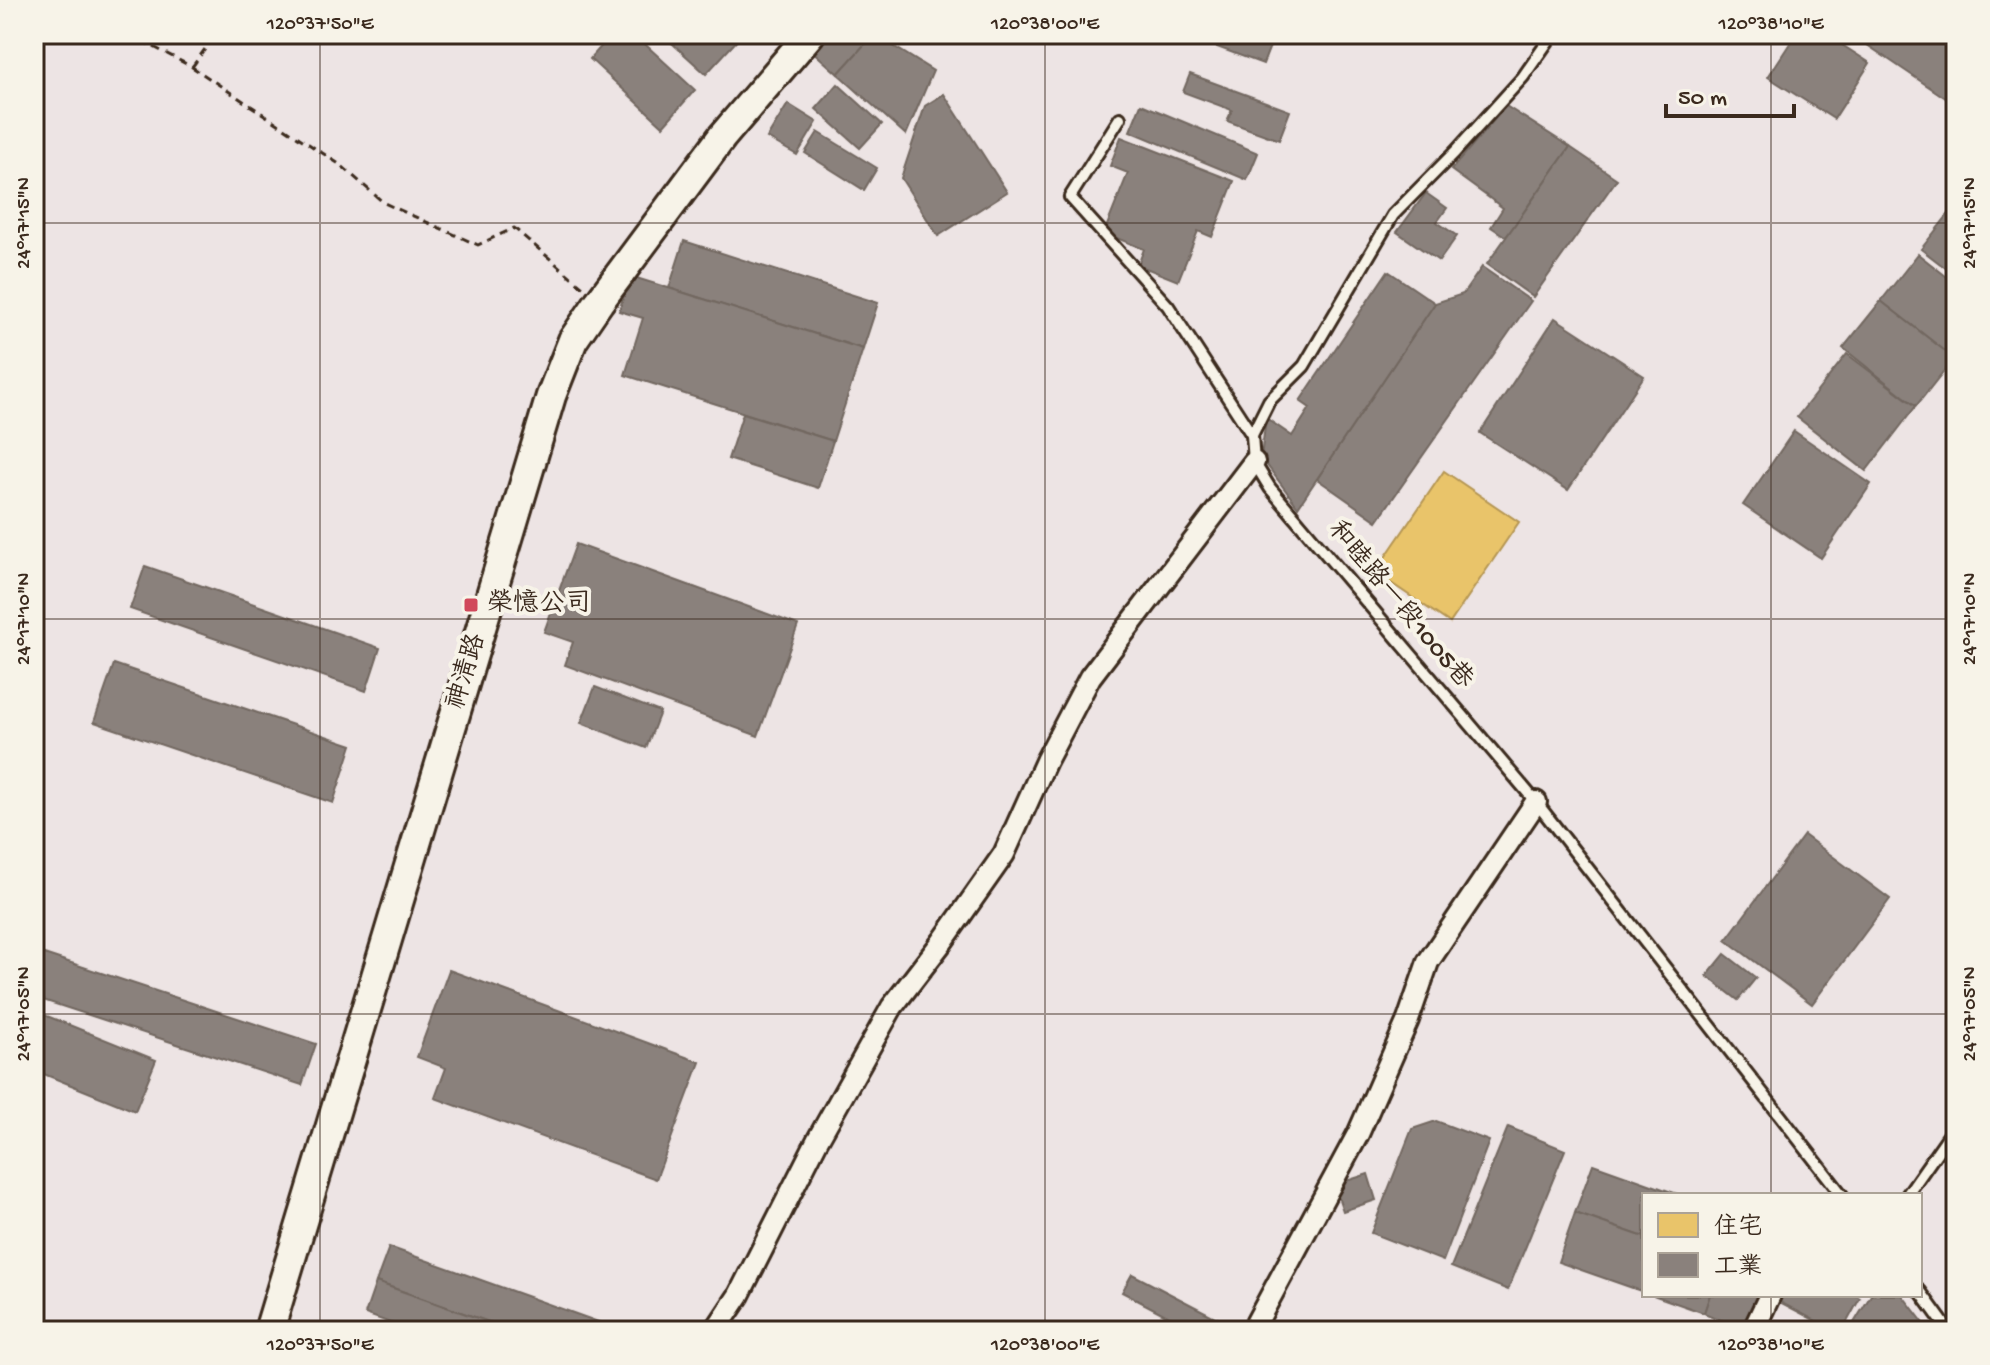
<svg xmlns="http://www.w3.org/2000/svg" width="1990" height="1365" viewBox="0 0 1990 1365" font-family="'Gochi Hand','LXGW WenKai TC',sans-serif">
<rect width="100%" height="100%" fill="#ede4e4"/>
<filter id="ink" filterUnits="userSpaceOnUse"><feTurbulence type="fractalNoise" baseFrequency=".0125" numOctaves="2"/><feDisplacementMap in="SourceGraphic" scale="16" xChannelSelector="R" yChannelSelector="G"/><feConvolveMatrix kernelMatrix="1 2 1 2 8 2 1 2 1" color-interpolation-filters="sRGB"/></filter>
<g filter="url(#ink)">
<!-- homes -->
<path fill="#e9c46a" stroke="#b59653" stroke-width="2" d="M1444,471L1519,522L1450,623L1375,572Z"/>
<!-- industry -->
<g fill="#8a817c" stroke="#726760" stroke-width="2">
<path d="M612,34H634L695,90L663,126L590,59Z"/>
<path d="M662,34H743L706,74Z"/>
<path d="M825,34H874L838,74L811,50Z"/>
<path d="M874,34L933,71L906,135L838,74Z"/>
<path d="M1209,34H1269L1274,36L1263,64L1206,43Z"/>
<path d="M1796,34H1825L1870,63L1834,119L1768,77Z"/>
<path d="M1851,34H1956V87L1947,99Z"/>
<path d="M1190,74L1290,111L1279,140L1227,121L1232,110L1183,92Z"/>
<path d="M838,84L882,124L860,148L816,109Z"/>
<path d="M944,94L1007,192L938,236L901,178L925,106Z"/>
<path d="M788,104L817,122L797,155L767,138Z"/>
<path d="M1141,104L1258,153L1247,180L1130,131Z"/>
<path d="M1506,106L1570,147L1506,237L1491,227L1503,208L1451,170Z"/>
<path d="M818,132L877,168L864,190L805,153Z"/>
<path d="M1121,137L1234,181L1212,237L1198,231L1178,281L1138,265L1144,249L1104,233L1128,173L1110,166Z"/>
<path d="M1570,147L1617,179L1533,297L1487,264Z"/>
<path d="M1426,193L1447,208L1437,222L1457,236L1439,261L1397,232Z"/>
<path d="M1955,206H1956V276L1921,249Z"/>
<path d="M684,241L878,303L863,349L669,288Z"/>
<path d="M1918,254L1956,284V360L1881,301Z"/>
<path d="M1482,267L1531,301L1377,521L1317,479L1435,303L1463,294Z"/>
<path d="M1388,271L1435,303L1298,507L1261,457L1266,418L1292,436L1310,408L1300,401Z"/>
<path d="M630,276L863,349L833,441L625,375L643,318L619,311Z"/>
<path d="M1881,301L1954,358L1916,406L1843,348Z"/>
<path d="M1555,318L1644,376L1568,490L1480,433Z"/>
<path d="M1847,354L1916,406L1866,471L1797,417Z"/>
<path d="M743,413L833,441L818,488L728,459Z"/>
<path d="M1794,431L1871,484L1821,558L1743,505Z"/>
<path d="M576,544L798,625L758,736L565,665L573,642L544,632Z"/>
<path d="M145,566L380,648L366,691L130,609Z"/>
<path d="M114,664L352,745L333,803L94,722Z"/>
<path d="M595,687L660,712L646,748L581,723Z"/>
<path d="M1804,835L1890,899L1812,1004L1726,940Z"/>
<path d="M35,951L316,1044L302,1085L34,997Z"/>
<path d="M1725,954L1756,978L1738,1000L1707,976Z"/>
<path d="M449,970L700,1062L656,1179L435,1098L446,1068L417,1057Z"/>
<path d="M42,1014L156,1060L135,1111L34,1070V1035Z"/>
<path d="M1436,1121L1489,1141L1443,1261L1371,1233L1412,1129Z"/>
<path d="M1508,1127L1565,1150L1508,1290L1451,1267Z"/>
<path d="M1593,1164L1680,1195H1644V1237L1575,1213Z"/>
<path d="M1368,1174L1376,1200L1343,1211L1334,1185Z"/>
<path d="M1575,1213L1644,1237V1292L1558,1262Z"/>
<path d="M389,1247L615,1328V1331H514L376,1282Z"/>
<path d="M1132,1274L1232,1326L1229,1331H1196L1122,1292Z"/>
<path d="M376,1282L514,1331H413L365,1314Z"/>
<path d="M1653,1295H1710L1704,1313Z"/>
<path d="M1710,1295H1765L1747,1331L1704,1313Z"/>
<path d="M1773,1295H1855L1860,1298L1842,1331H1835L1772,1298Z"/>
<path d="M1871,1295H1902L1930,1331H1849Z"/>
</g>
<g fill="none" stroke-linecap="round" stroke-linejoin="round">
<defs>
<g id="lane">
<path d="M1553,34L1523,77L1455,152L1393,215L1304,366L1269,401L1252,435L1254,462L1270,488L1536,802L1842,1195"/>
<path d="M1120,118L1070,197L1168,306L1252,435"/>
<path d="M1907,1195L1956,1125"/>
<path d="M1920,1291L1949,1331"/>
</g>
<g id="street">
<path d="M715,1331L739,1295L817,1141L892,1007L942,942L1004,854L1046,761L1090,677L1254,462"/>
<path d="M1252,1331L1358,1134L1408,1020L1428,962L1536,802"/>
<path d="M1753,1331L1770,1295"/>
</g>
<path id="secondary" d="M269,1331L551,396L573,340L599,302L722,137L810,34"/>
</defs>
<!-- lane casing -->
<use href="#lane" stroke="#3b2a1e" stroke-width="16"/>
<!-- street casing -->
<use href="#street" stroke="#3b2a1e" stroke-width="26"/>
<!-- secondary casing -->
<use href="#secondary" stroke="#3b2a1e" stroke-width="34"/>
<!-- path -->
<g stroke="#3b2a1e" stroke-width="3" stroke-dasharray="8 6" stroke-linecap="butt">
<path d="M129,34L192,67L342,166L384,203L478,245L514,228L583,287"/>
<path d="M192,67L216,34"/>
</g>
<!-- lane -->
<use href="#lane" stroke="#f7f3e8" stroke-width="10"/>
<!-- street -->
<use href="#street" stroke="#f7f3e8" stroke-width="20"/>
<!-- secondary -->
<use href="#secondary" stroke="#f7f3e8" stroke-width="28"/>
</g>
</g>
<!-- ticks -->
<path fill="none" stroke="#3b2a1e" stroke-width="2" stroke-opacity="0.45" d="M320,34V1331M1045,34V1331M1771,34V1195M34,223H1956M34,619H1956M34,1014H1956M1771,1295V1331"/>
<!-- markers -->
<rect fill="#d1495b" stroke="#f7f3e8" stroke-width="3" x="463" y="597" width="16" height="16" rx="4"/>
<g text-anchor="middle" dominant-baseline="central" stroke-width="8" stroke-linejoin="round" paint-order="stroke">
<!-- poi labels -->
<g font-size="26" fill="#3b2a1e" stroke="#f7f3e8" text-anchor="start">
<text x="487" y="605">榮憶公司</text>
</g>
<!-- street labels -->
<g font-size="26" fill="#3b2a1e" stroke="#f7f3e8">
<text transform="translate(1399 606) rotate(50)">和睦路一段1005巷</text>
<text transform="translate(468 672) rotate(-73)">神清路</text>
</g>
</g>
<!-- margin -->
<rect width="1990" height="1365" fill="none" stroke="#f7f3e8" stroke-width="88"/>
<!-- legend -->
<rect x="1642" y="1193" width="280" height="104" fill="#f7f3e8" stroke="#aca397" stroke-width="2"/>
<rect x="1658" y="1213" width="40" height="24" fill="#e9c46a" stroke="#aca397" stroke-width="2"/>
<text x="1714" y="1233" font-size="24" fill="#3b2a1e">住宅</text>
<rect x="1658" y="1253" width="40" height="24" fill="#8a817c" stroke="#aca397" stroke-width="2"/>
<text x="1714" y="1273" font-size="24" fill="#3b2a1e">工業</text>
<!-- scale -->
<path d="M1666 104v12h128v-12" fill="none" stroke="#3b2a1e" stroke-width="4"/>
<text x="1678" y="104" font-size="24" fill="#3b2a1e" stroke="#f7f3e8" stroke-width="6" paint-order="stroke">50 m</text>
<rect x="44" y="44" width="1902" height="1277" fill="none" stroke="#3b2a1e" stroke-width="3"/>
<g font-size="20" text-anchor="middle" fill="#3b2a1e">
<text x="320" y="29">120°37'50"E</text>
<text x="1045" y="29">120°38'00"E</text>
<text x="1771" y="29">120°38'10"E</text>
<text transform="translate(22 223) rotate(-90)" y="7">24°17'15"N</text>
<text transform="translate(1968 223) rotate(-90)" y="7">24°17'15"N</text>
<text transform="translate(22 619) rotate(-90)" y="7">24°17'10"N</text>
<text transform="translate(1968 619) rotate(-90)" y="7">24°17'10"N</text>
<text transform="translate(22 1014) rotate(-90)" y="7">24°17'05"N</text>
<text transform="translate(1968 1014) rotate(-90)" y="7">24°17'05"N</text>
<text x="320" y="1350">120°37'50"E</text>
<text x="1045" y="1350">120°38'00"E</text>
<text x="1771" y="1350">120°38'10"E</text>
</g>
</svg>
